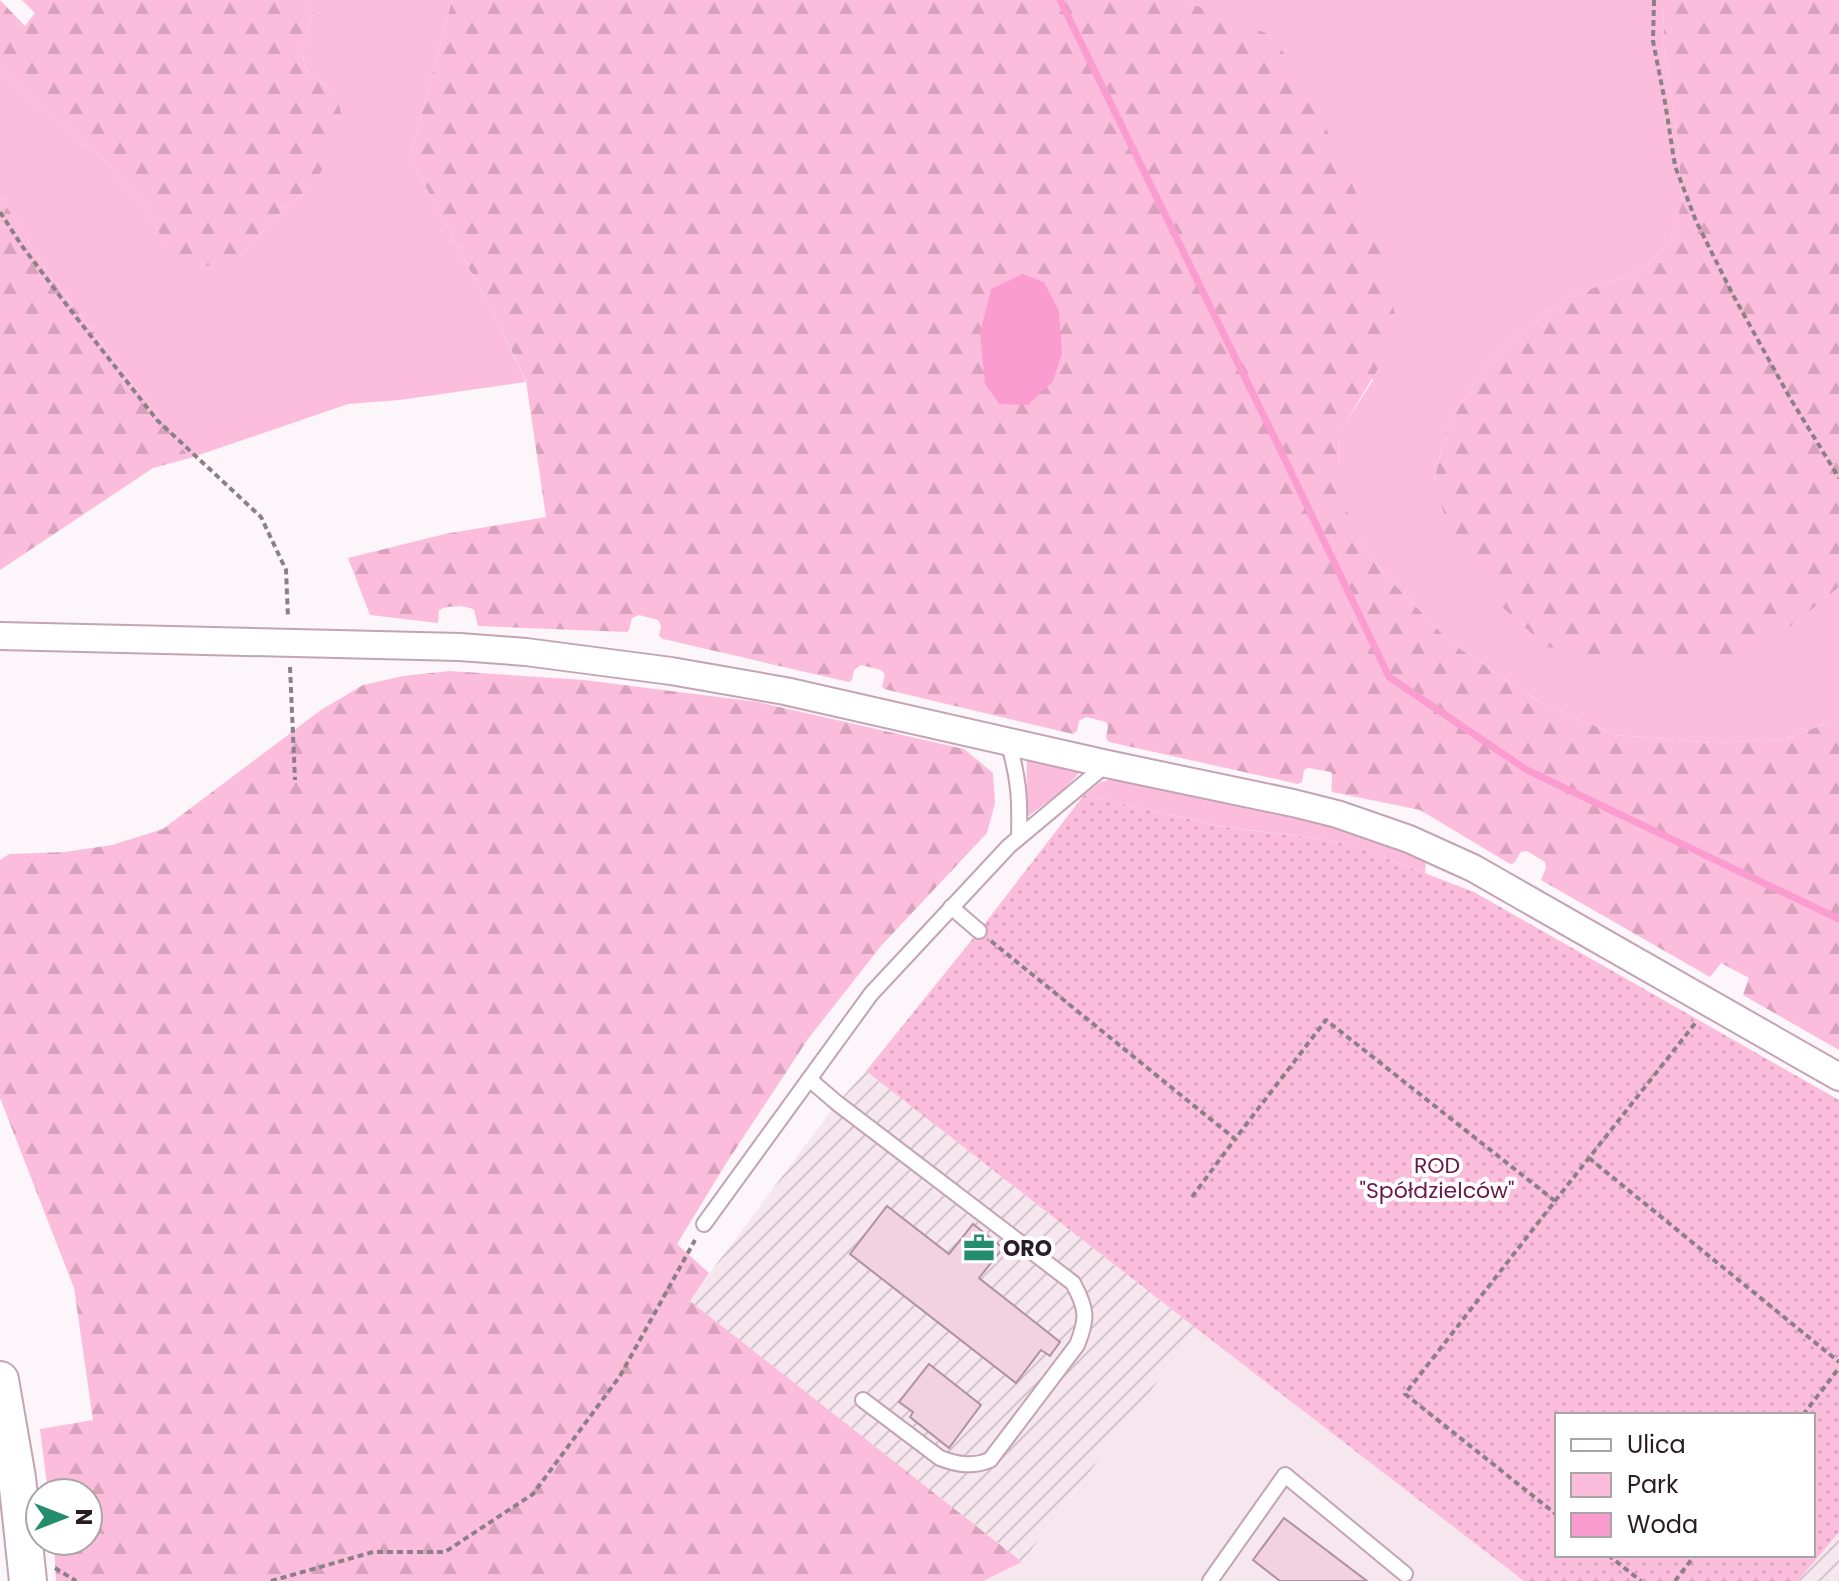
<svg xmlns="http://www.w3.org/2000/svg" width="1839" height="1581" viewBox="0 0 1839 1581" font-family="Poppins,sans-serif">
<defs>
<pattern id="industrial-furrows" width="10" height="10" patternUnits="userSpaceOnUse" patternTransform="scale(2)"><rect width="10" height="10" fill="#f6e6ee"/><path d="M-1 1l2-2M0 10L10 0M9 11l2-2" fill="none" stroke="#d3c5cc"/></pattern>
<pattern id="forest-firs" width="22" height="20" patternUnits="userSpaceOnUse" patternTransform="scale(2)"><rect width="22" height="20" fill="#fcbddd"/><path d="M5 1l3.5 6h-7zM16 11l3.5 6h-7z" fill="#d8a2bd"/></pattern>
<pattern id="garden-dots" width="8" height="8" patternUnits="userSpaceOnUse" patternTransform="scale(2)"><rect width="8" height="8" fill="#fcbddd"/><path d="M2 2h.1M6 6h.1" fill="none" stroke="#d8a2bd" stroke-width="1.8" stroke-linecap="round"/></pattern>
</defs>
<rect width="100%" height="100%" fill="#fcf5f9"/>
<!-- built -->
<path fill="#f6e6ee" d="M1197,1329L1399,1484L1524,1581H983L1022,1562Z"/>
<!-- industrial -->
<g fill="url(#industrial-furrows)">
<path d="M866,1071L1197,1329L1022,1562L689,1301L837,1103Z"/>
<path d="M1839,1532V1581H1798Z"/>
</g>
<!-- green -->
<g fill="#fcbddd">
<path d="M307,0H452L410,157L500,327L526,382L400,400L348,404L190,458L49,274L0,196V66L9,80L97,153L144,203L165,245L240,257L273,219L310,188L336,94L305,68L302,50L313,13Z"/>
<path d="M1188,0H1663L1664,46L1678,143L1682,204L1669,243L1643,270L1571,296L1522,332L1476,379L1446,430L1434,482L1814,606L1839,587V720H1834L1786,739L1713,743L1616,735L1540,702L1450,642L1377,566L1339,499L1338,435L1373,380L1197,6Z"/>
<path d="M1027,755L1084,768L1061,792L1026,818Z"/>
<path d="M1116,778L1327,826L1426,860L1425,873L1354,846L1322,839L1225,827L1084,795L1101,782Z"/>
</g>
<!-- forest -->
<g fill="url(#forest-firs)">
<path d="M0,0L25,26L35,13L22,0H307L313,13L302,50L305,68L336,94L344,124L332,155L310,188L273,219L240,257L187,271L165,245L144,203L97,153L9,80L0,66Z"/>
<path d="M452,0H1188L1197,6L1273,36L1297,74L1339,153L1382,255L1399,333L1338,436L1340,499L1377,566L1450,642L1540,702L1616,735L1713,743L1786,739L1834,720H1839V1050L1743,995L1749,978L1721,963L1710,977L1541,880L1546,868L1545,862L1527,851L1521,852L1514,863L1510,864L1420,810L1332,792C1330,785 1334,779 1331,772L1308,768L1304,770L1302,782L1298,784L1109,742L1106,738L1108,726L1106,722L1086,717L1079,721L1077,731L1073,734L884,689L882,686L885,675L881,670L861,665L854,670L852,680L849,682L663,639L659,636L661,626L658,620L639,615L632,618L629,630L627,632L478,626L474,610C466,605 448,605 439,610L438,623L370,615L348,558L445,534L546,517L526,381L500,327L410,157Z"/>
<path d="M1663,0H1839V587L1771,642L1704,663L1634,661L1547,647L1502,607L1452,538L1434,482L1446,430L1476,379L1522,332L1571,296L1643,270L1669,243L1682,203L1678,143L1664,46Z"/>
<path d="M0,196L49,274L190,458L153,468L0,570Z"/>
<path d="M450,671L584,680L758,702L964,749L993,773L995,803L987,833L881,946L808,1039L727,1162L677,1244L709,1273L690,1301L1022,1562L983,1581H56L54,1541H88V1493H48L40,1429L93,1420L74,1288L0,1098V860L9,854L65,852L112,845L163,829L321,710L363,685L403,676Z"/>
</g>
<!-- garden -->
<path fill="url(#garden-dots)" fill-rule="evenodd" d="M1084,795L1224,827L1322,839L1354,846L1474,892L1839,1100V1532L1798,1581H1524L1197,1329L866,1071L979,931ZM1557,1415H1813V1555H1557Z"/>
<!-- water -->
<path fill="#fb9cd0" d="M1022,274L1044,282L1059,311L1062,353L1053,381L1028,405L999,404L985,384L980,333L991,289Z"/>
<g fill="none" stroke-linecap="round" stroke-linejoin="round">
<!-- stream -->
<path stroke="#fb9cd0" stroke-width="7" d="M1060,0L1278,445L1389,677L1527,770L1839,919"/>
</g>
<!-- building -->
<g fill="#f2d1e1" stroke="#b091a0" stroke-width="2">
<path d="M887,1206L949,1254L973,1224L1003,1248L979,1278L1060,1342L1050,1356L1041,1350L1016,1383L850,1254Z"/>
<path d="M929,1364L981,1405L949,1448L910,1417L913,1412L899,1402Z"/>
<path d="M1284,1518L1367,1581H1280L1253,1560Z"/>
</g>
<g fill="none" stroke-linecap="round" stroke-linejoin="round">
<defs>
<g id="service">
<path d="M1008,742C1019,778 1020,799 1019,837"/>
<path d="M951,907L979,931"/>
<path d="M809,1079L837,1103L1073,1283C1087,1309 1088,1318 1077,1345L990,1460C973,1467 958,1465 940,1458L863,1400"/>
<path d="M704,1224L871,994L1009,846L1107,764"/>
<path d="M1210,1581L1285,1475L1405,1574"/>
</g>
<path id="minor" d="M0,636L460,647L526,652L671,671L785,691L1107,764L1293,803L1337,814L1409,839L1473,868L1839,1077"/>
<path id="secondary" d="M0,1380L17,1478L28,1581"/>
</defs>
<!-- service casing -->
<use href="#service" stroke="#c3a4b4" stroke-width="18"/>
<!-- minor casing -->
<use href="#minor" stroke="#c3a4b4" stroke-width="30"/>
<!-- secondary casing -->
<use href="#secondary" stroke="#c3a4b4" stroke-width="40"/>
<!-- path -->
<g stroke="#8a8085" stroke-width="4" stroke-dasharray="6 4" stroke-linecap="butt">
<path d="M1654,0L1653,41L1665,102L1675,166L1696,221L1733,295L1790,398L1839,478"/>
<path d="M0,212L22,246L69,308L157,420L261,517L286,570L288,618"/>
<path d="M290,667L295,780"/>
<path d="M991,941L1235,1139L1326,1020L1555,1201L1405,1394L1557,1515"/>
<path d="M1589,1158L1839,1362"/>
<path d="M1192,1197L1235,1139"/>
<path d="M1555,1201L1697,1021"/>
<path d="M1803,1415L1839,1368"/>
<path d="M1608,1555L1641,1581"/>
<path d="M55,1568L76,1581"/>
<path d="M271,1581L373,1552H445L533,1494L620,1376L695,1240"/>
<path d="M1675,1581L1695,1555"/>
</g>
<!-- service -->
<use href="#service" stroke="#fff" stroke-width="14"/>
<!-- minor -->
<use href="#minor" stroke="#fff" stroke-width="26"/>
<!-- secondary -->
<use href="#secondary" stroke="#fff" stroke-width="36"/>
</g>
<!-- icons -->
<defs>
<symbol id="office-bare" viewBox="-9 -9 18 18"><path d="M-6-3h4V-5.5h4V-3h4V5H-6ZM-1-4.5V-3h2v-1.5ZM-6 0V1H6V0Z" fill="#248e6c" stroke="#fff" stroke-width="2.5" paint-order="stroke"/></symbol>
</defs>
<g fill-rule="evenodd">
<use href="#office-bare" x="957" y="1226" width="44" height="44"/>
</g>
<g text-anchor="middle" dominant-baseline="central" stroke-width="8" stroke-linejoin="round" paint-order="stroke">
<!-- park labels -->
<g font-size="22" fill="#6b184c" stroke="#fff">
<text x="1437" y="1165">ROD<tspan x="1437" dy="25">"Spółdzielców"</tspan></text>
</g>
<!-- poi labels -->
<g font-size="22" font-weight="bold" fill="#291d23" stroke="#fff" text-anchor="start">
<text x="1003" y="1248">ORO</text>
</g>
</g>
<!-- legend -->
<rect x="1555" y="1413" width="260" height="144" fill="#ffffff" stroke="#a9a5a7" stroke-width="2"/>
<rect x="1571" y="1439" width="40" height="12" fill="#ffffff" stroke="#a9a5a7" stroke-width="2"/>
<text x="1627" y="1453" font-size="24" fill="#291d23">Ulica</text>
<rect x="1571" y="1473" width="40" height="24" fill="#fcbddd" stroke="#a9a5a7" stroke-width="2"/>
<text x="1627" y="1493" font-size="24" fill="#291d23">Park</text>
<rect x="1571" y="1513" width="40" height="24" fill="#fb9cd0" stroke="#a9a5a7" stroke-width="2"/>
<text x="1627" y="1533" font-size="24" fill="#291d23">Woda</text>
<!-- north arrow -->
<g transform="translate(64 1517) rotate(90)"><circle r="38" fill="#ffffff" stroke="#a9a5a7" stroke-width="2"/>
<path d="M0-6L14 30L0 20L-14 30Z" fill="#248e6c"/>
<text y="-12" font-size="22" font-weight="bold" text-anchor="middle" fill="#291d23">N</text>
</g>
</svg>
